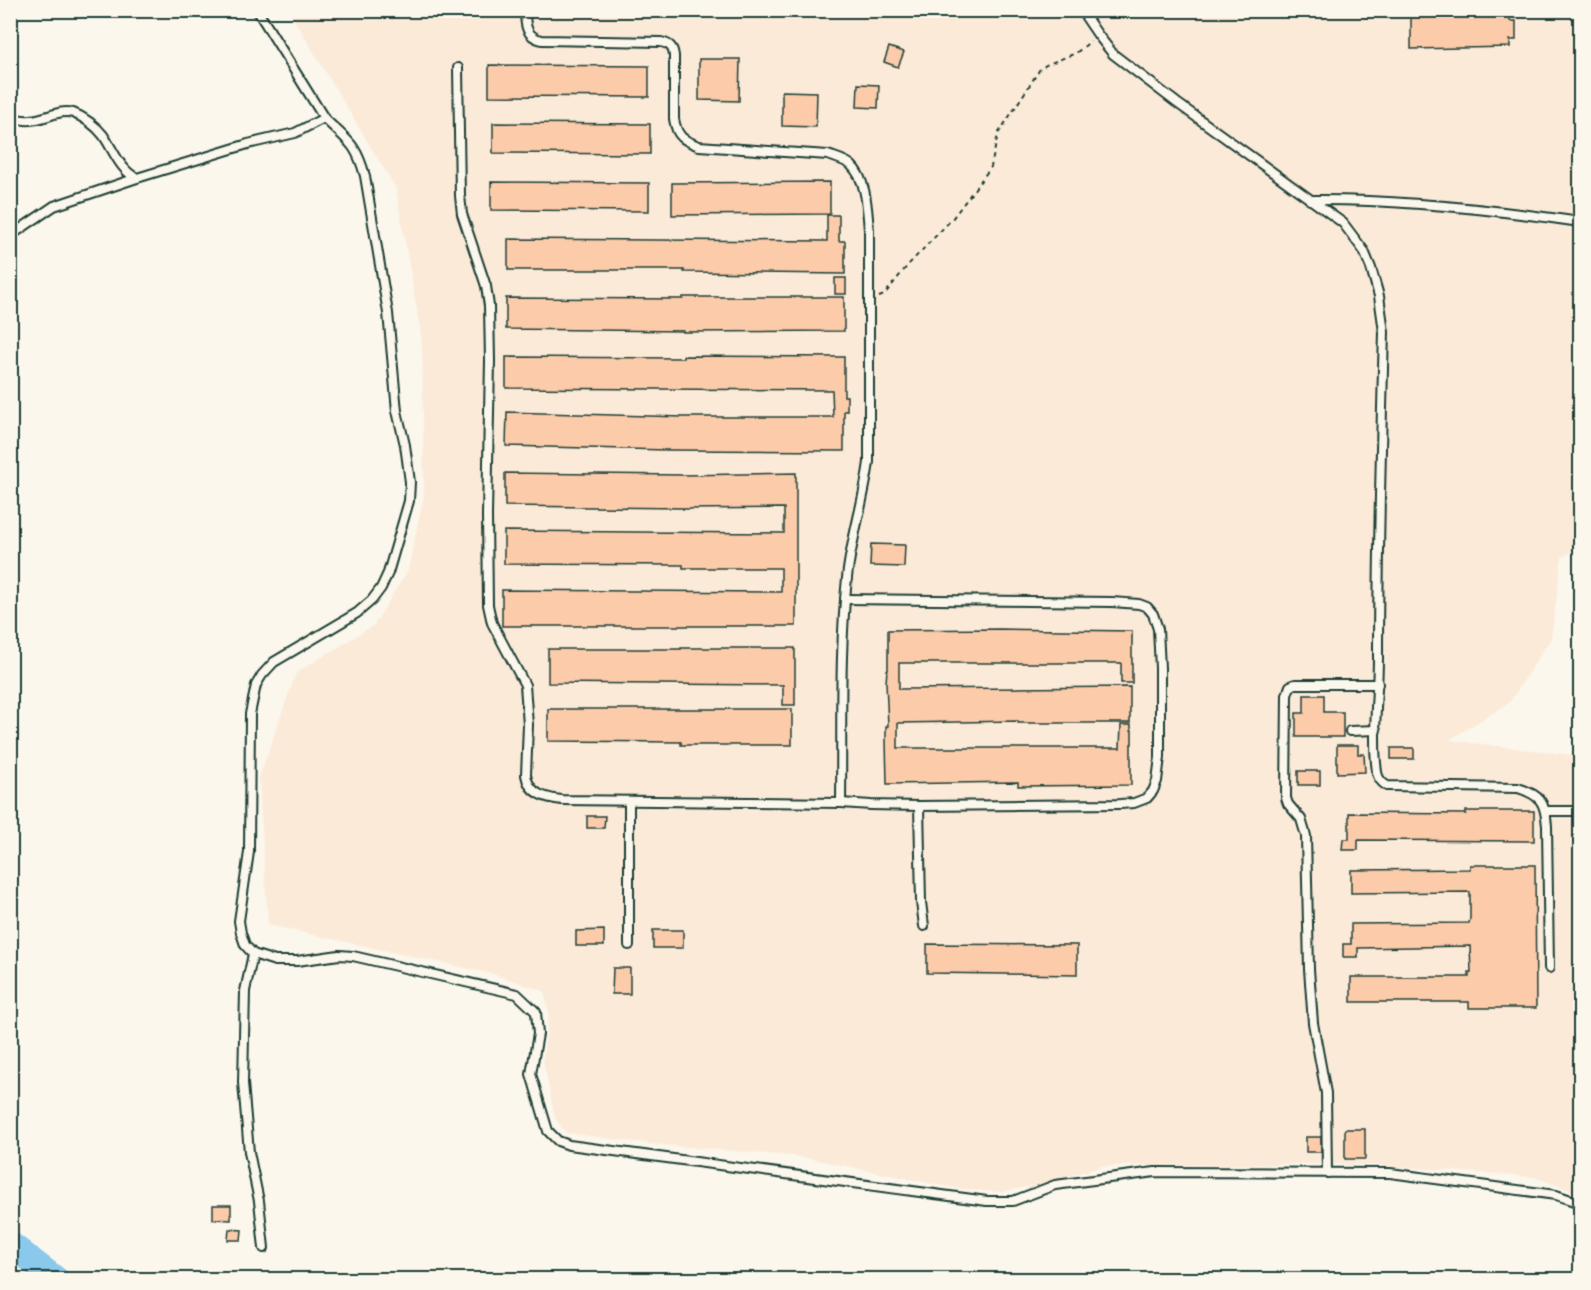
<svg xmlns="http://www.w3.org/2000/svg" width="1591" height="1290" viewBox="0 0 1591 1290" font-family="Caveat,sans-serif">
<rect width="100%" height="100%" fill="#fbf7ec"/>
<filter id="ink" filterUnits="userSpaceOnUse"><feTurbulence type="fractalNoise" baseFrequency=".0167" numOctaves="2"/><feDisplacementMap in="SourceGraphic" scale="12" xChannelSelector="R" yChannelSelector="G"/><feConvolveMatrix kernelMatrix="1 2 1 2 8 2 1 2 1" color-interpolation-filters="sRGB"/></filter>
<g filter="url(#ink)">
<!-- built -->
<path fill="#fbead8" d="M289,11H1580V547L1562,557L1551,638L1509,703L1449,740L1580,756V1194L1534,1177L1375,1165L1300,1164L1102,1166L1052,1182L1001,1192L959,1189L802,1157L652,1144L566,1133L555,1118L543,1059L549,1013L544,991L493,974L268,925L259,778L296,673L374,625L408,570L424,495L422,341L396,189Z"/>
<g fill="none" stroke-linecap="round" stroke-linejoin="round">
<!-- river -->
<path stroke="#8ac9eb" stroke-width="26" d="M10,1244L57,1280"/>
</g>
<!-- building -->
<g fill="#fbcbaa" stroke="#1f3d34" stroke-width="1.5">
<path d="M1510,11V21H1516V40H1510V47L1411,49V13Z"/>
<path d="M889,47L904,52L898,67L884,62Z"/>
<path d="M699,59H740L739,101L699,100Z"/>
<path d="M489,65L649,66V97L489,96Z"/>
<path d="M858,84L879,85L878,108L857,107Z"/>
<path d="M782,91L817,92L816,127L782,126Z"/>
<path d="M493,123L650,124V154L493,153Z"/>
<path d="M491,182L649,183V211L491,210Z"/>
<path d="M830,182V214L672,215V183Z"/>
<path d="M827,215H839V241H845V274L684,272V270H508V239L827,241Z"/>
<rect x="835" y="278" width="11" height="16"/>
<path d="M683,297H844V331L683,332V331L506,329V298L683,299Z"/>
<path d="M683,356L844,357V396H847V411H844V451L667,450L506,446L507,412L684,417H833L832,390L506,388V357L683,358Z"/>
<path d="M505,473L683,475L796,473V626H502V590L781,592V568H683V565L504,564V531L784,533V508L683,509V508L505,506Z"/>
<path d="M871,544L905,545L904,567L870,566Z"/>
<path d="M1000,629L1132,631V683H1121V663H899V689L1130,687V723H1018V721L898,723V748H1120L1121,725H1131V730H1132V744H1131V785L1018,786V782L887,784L886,741V726H888L886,682L887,670H888V630Z"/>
<path d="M681,648H795V705H783V685L548,683V649H681Z"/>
<path d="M1304,695H1324V712H1343V737H1296V713H1304Z"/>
<path d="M548,709H792V745H681V742L548,741Z"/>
<path d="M1337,745H1358V754H1364L1365,772L1337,773Z"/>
<rect x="1391" y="748" width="23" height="11"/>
<rect x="1298" y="771" width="22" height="14"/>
<path d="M1466,811H1534V841L1358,840V850H1342L1343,839H1349V813L1466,814Z"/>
<path d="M587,816H605L604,828H587Z"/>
<path d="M1470,865H1535L1536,1008H1469V1002H1351V977H1469V972H1471L1470,946L1358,948V957H1343V944H1351V924L1469,923L1470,919V892L1351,893V870L1470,869Z"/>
<path d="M604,930V946H576V931Z"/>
<rect x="653" y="930" width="30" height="18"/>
<path d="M927,944L1077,945V975L927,973Z"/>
<path d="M613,968H630V994H612Z"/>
<rect x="1345" y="1129" width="20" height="30"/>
<rect x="1306" y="1137" width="15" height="15"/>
<path d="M213,1205H231V1220L213,1219Z"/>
<path d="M229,1229L242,1230L241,1240H228Z"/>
</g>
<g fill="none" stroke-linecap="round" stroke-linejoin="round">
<defs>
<g id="service">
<path d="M525,10C525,25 526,37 542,40L661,42C670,44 673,47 674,56V119C677,137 683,140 699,146L828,155C836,158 845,160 851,165C867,180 867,209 869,230V462C864,501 851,539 847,578C839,653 842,728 841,803"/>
<path d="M1081,10L1098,35L1113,54L1177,103L1343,223L1364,251L1371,268L1379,296L1384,332C1381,441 1378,549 1378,658C1378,695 1372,736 1377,772C1378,779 1382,783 1387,786L1518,788C1541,795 1545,802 1547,826L1549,968"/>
<path d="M458,68L460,196L462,214L486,286L489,306L490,361L487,515L488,605L492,623L525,685L528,725L526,775C529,794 545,798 562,800L841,803L871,805L919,806L1120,804L1134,803L1147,798L1153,791L1157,781L1160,757V668L1158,629L1153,614L1147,607L1139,604L1112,602L845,599"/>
<path d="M10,116C36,129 55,107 73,113C84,117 96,126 103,135C113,149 121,172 137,178L248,144L295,133L324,118L257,10"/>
<path d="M324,118C347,141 356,142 365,176L388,313L397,411L405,445L410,482L409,501L388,573L381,588L372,600L357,613L274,662L262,675L256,685L250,714L249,852L239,921L241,933L245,945L253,954L275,961H297L339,955L353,956L517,994L536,1012L538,1034L531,1074L548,1131L558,1141L569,1145L987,1201H1013L1055,1185L1155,1172L1390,1173L1556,1195L1580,1203"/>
<path d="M1310,200C1400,199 1491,209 1580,222"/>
<path d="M10,236L54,206L137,178"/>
<path d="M1350,731L1376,730"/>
<path d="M629,801V945"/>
<path d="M919,806L921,902L924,926"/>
<path d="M1546,811H1580"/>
<path d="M253,954L245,991L243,1083L249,1152L259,1201L264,1248"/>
<path d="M1327,1173L1326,1093L1313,1023L1309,969L1306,836L1301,819L1288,804L1286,798L1287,695L1290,686L1295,684H1378"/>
</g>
</defs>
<!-- service casing -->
<use href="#service" stroke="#1f3d34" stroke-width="12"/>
<!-- path -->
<path stroke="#1f3d34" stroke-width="2" stroke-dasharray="4.5 4.5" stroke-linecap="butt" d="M879,297L884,295L908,265L952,219L991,167L998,134L1040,69L1046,65L1076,53L1091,41"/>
<!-- service -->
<use href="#service" stroke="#fbf7ec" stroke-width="8"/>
</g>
</g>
<!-- margin -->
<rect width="1591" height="1290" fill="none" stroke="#fbf7ec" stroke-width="36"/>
<rect x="18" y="18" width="1555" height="1254" fill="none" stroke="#1f3d34" stroke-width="2" filter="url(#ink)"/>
</svg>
